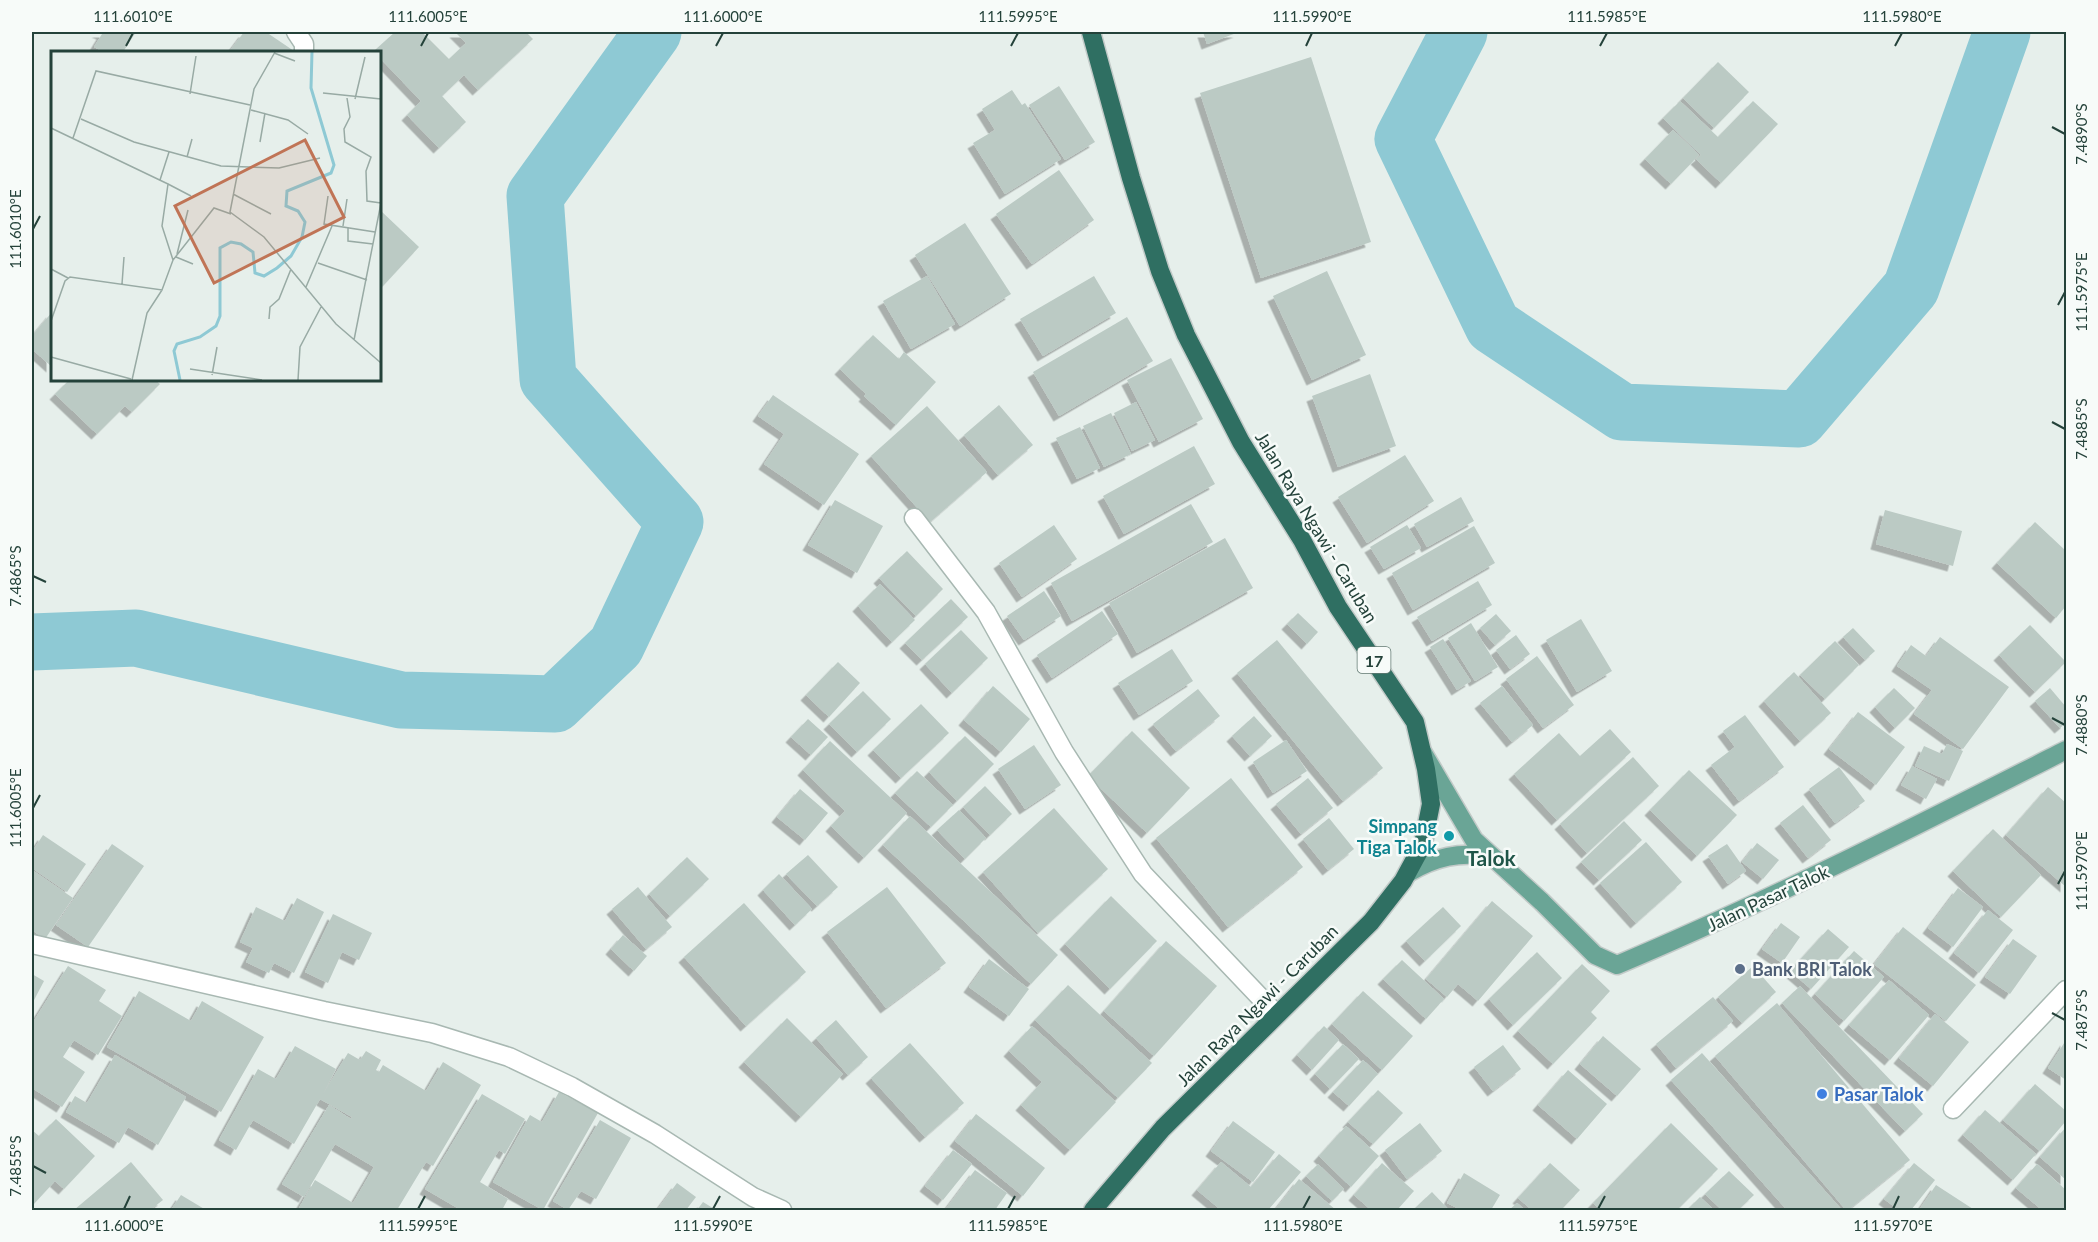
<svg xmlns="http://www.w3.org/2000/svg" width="2098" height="1242" viewBox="0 0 2098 1242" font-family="Lato,sans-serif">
<defs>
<filter id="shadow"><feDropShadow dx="-5.5" dy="5.5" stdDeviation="0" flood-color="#0004"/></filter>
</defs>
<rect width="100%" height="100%" fill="#e6efeb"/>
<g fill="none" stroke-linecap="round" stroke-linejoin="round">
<!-- river -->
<g stroke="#8ec9d4" stroke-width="57">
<path d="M1459,32L1403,139L1493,326L1622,412L1799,419L1911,288L2002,32"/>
<path d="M32,642L136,638L401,700L555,704L616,646L675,522L548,379L535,196L653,32"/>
</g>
</g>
<!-- building -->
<g fill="#bbcac4" filter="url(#shadow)">
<path d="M97,32H136L123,52H104L94,47L102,34Z"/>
<path d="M244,32H266L294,51L229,52Z"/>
<path d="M395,32H422L449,59L466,43L455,32H526L533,39L478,90L464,75L442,96L466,122L439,148L407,115L421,101L380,58V52L374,51Z"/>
<path d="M1203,32H1239L1207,44Z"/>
<path d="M1311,57L1371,242L1261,278L1200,93Z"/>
<path d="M1718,62L1749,92L1714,128L1683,98Z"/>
<path d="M1059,86L1095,142L1065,160L1029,105Z"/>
<path d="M1012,90L1022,105L1025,103L1061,159L1005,194L973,143L995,130L982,109Z"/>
<path d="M1680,101L1718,137L1753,101L1778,124L1721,183L1696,159L1701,155L1663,118Z"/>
<path d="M1673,130L1699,155L1671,184L1645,159Z"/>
<path d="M1059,170L1094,220L1032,264L996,214Z"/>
<path d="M380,210L419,247L383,286L380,284Z"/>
<path d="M965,223L1011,294L960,326L915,255Z"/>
<path d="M1327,271L1366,355L1312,380L1273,296Z"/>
<path d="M927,276L955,324L911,349L883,301Z"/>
<path d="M1094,276L1116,313L1043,356L1020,319Z"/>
<path d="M52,312V367L32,349V336Z"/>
<path d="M1127,317L1153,361L1059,416L1033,372Z"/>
<path d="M873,335L899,359L904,352L936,382L896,425L864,396L866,394L840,369Z"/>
<path d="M1171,358L1203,419L1159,442L1127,380Z"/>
<path d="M1370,374L1396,446L1338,467L1312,396Z"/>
<path d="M69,380H155L160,384L132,412L125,406L97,434L55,394Z"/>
<path d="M773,395L859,454L824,505L764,464L784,434L758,416Z"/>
<path d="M1136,402L1155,440L1132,451L1114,413Z"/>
<path d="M999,405L1033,445L998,475L964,435Z"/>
<path d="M927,406L987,472L930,522L871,456Z"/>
<path d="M1111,413L1131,454L1104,467L1083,426Z"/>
<path d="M1080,427L1100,468L1077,479L1056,438Z"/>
<path d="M1194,446L1215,484L1124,534L1103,496Z"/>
<path d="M1405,455L1434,501L1367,543L1338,497Z"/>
<path d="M1461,497L1474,521L1427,547L1414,524Z"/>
<path d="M835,500L883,526L857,573L808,545Z"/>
<path d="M1191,504L1213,542L1072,621L1051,583Z"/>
<path d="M1885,510L1962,531L1953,566L1876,544Z"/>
<path d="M2035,522L2066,551V606L2056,618L1997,563Z"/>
<path d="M1054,525L1077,559L1022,597L999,563Z"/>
<path d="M1407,525L1421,548L1384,569L1370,547Z"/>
<path d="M1474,526L1495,563L1413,610L1392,573Z"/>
<path d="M1225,538L1253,588L1137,653L1109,603Z"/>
<path d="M907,551L943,589L916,616L879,578Z"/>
<path d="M1478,581L1492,605L1432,641L1417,617Z"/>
<path d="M880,584L915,620L892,642L858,606Z"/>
<path d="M1044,591L1061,616L1024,640L1007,616Z"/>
<path d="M951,599L968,617L922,660L905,643Z"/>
<path d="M1102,611L1118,634L1052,678L1037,655Z"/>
<path d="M1298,613L1318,632L1307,644L1287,624Z"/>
<path d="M1496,614L1511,631L1495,645L1480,628Z"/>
<path d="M1581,619L1612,671L1577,692L1546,640Z"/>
<path d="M1471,623L1498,667L1475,681L1448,638Z"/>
<path d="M2030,625L2066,662L2035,692L1999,655Z"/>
<path d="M1853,628L1875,651L1865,660L1843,637Z"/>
<path d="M961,630L988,658L952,693L925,664Z"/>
<path d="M1516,635L1530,654L1510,669L1496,650Z"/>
<path d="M1940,637L2009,687L1963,749L1914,714L1932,690L1897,666L1911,645L1926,656Z"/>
<path d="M1443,639L1471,681L1457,690L1430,647Z"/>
<path d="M1277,640L1383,768L1343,801L1237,673Z"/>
<path d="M1835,641L1859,665L1825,699L1800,675Z"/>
<path d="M1172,649L1193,681L1139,715L1118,683Z"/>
<path d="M1537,656L1574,705L1543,728L1506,679Z"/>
<path d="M838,662L860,683L829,717L806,695Z"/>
<path d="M1794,672L1831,713L1800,741L1764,701Z"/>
<path d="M993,686L1030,719L1001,752L964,720Z"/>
<path d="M1502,686L1533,725L1512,742L1480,703Z"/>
<path d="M1894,688L1915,708L1895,728L1875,707Z"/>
<path d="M2050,688L2066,707V723L2060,728L2035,701Z"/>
<path d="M1198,689L1220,716L1176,751L1153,724Z"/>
<path d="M863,691L891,719L857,752L829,724Z"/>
<path d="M921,704L949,733L901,778L873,750Z"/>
<path d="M1858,712L1905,747L1876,785L1829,749Z"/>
<path d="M1745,715L1784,767L1739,801L1711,765L1735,747L1723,731Z"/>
<path d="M1254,716L1272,736L1250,756L1232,736Z"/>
<path d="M808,719L828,737L811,755L791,737Z"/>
<path d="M1610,729L1631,752L1557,820L1514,774L1559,733L1580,756Z"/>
<path d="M1132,731L1190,788L1147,833L1088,776Z"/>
<path d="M965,736L994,764L957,801L929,772Z"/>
<path d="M1286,740L1307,771L1273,793L1253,762Z"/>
<path d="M830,741L907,813L864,858L831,826L845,811L803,770Z"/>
<path d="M1947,744L1963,751L1949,781L1915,766L1924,746L1942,754Z"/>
<path d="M1034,745L1061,785L1025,809L998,769Z"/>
<path d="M1633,757L1659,786L1587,853L1560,824Z"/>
<path d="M1912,766L1937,779L1926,799L1901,785Z"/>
<path d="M1839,767L1865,801L1835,823L1809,789Z"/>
<path d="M1689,770L1737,815L1697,856L1650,810Z"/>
<path d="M917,771L953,805L931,827L895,793Z"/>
<path d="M1231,778L1303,867L1228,927L1156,838Z"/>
<path d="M1308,778L1333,808L1301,834L1276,804Z"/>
<path d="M985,786L1012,814L990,835L963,807Z"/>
<path d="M2048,787L2066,803V887L2006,835Z"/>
<path d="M800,789L828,813L805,840L777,817Z"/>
<path d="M1803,805L1831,840L1808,858L1780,823Z"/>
<path d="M1054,808L1108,869L1038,933L983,872Z"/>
<path d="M959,810L986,838L965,859L937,830Z"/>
<path d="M910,816L1058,955L1031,984L883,845Z"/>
<path d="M1329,818L1354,849L1328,870L1303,839Z"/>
<path d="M1624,821L1642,840L1599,880L1581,862Z"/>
<path d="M1993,829L2041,875L2001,917L1953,871Z"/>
<path d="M43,835L86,864L67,892L32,868V852Z"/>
<path d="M1646,842L1682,882L1636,923L1600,883Z"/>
<path d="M1757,843L1779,860L1763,879L1742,862Z"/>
<path d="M112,844L144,866L88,947L56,925Z"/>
<path d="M1727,844L1746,871L1728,884L1708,856Z"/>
<path d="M808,855L838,887L817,906L786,874Z"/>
<path d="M687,857L709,879L670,916L649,894Z"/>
<path d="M32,870L73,898L45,939L32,930Z"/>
<path d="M779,874L812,909L795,925L763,890Z"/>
<path d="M638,887L672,927L646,949L612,909Z"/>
<path d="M887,887L946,963L886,1008L827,932Z"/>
<path d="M1958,888L1983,907L1953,947L1928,928Z"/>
<path d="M1111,896L1157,941L1110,989L1065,944Z"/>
<path d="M297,898L324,912L294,973L274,963L269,973L246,962L253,948L240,942L256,907L285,921Z"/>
<path d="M1492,901L1533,936L1478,1001L1458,984L1447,997L1426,979Z"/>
<path d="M744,903L806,972L746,1026L684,957Z"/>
<path d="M1443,907L1461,926L1425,961L1406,941Z"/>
<path d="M1988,910L2013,930L1979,973L1954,953Z"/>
<path d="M333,914L372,933L359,960L342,952L328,983L305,972Z"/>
<path d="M1781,923L1800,937L1782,963L1762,949Z"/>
<path d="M1903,927L1976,985L1946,1021L1874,964Z"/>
<path d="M1828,929L1849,947L1811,989L1790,971Z"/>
<path d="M623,935L647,956L634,971L611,949Z"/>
<path d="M2013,939L2037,956L2010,994L1985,977Z"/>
<path d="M1166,941L1217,986L1154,1056L1104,1011Z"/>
<path d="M1854,951L1884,977L1844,1021L1815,994Z"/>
<path d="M1537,952L1562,978L1513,1025L1489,999Z"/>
<path d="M989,959L1029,989L1009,1016L969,987Z"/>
<path d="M1402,960L1444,999L1426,1019L1383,979Z"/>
<path d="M1582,964L1610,991L1591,1012L1597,1018L1553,1064L1518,1031Z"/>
<path d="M68,966L106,990L99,1001L122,1016L98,1055L74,1040L63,1057L85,1072L62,1107L32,1088V1024Z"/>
<path d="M1753,966L1776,992L1742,1023L1718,997Z"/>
<path d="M32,974L44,981L32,1004Z"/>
<path d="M1889,980L1929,1015L1890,1060L1849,1025Z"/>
<path d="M1068,985L1152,1063L1118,1098L1035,1020Z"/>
<path d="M1800,986L1923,1114L1905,1131L1782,1003Z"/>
<path d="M139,991L191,1021L202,1001L264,1037L221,1112L107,1047Z"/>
<path d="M1363,991L1413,1036L1382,1070L1332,1024Z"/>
<path d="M1713,997L1733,1021L1676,1068L1656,1044Z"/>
<path d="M1777,1003L1910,1160L1848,1210H1846L1715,1056Z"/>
<path d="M1935,1014L1969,1042L1933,1086L1899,1058Z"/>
<path d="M787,1018L843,1074L801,1117L744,1062Z"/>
<path d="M836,1020L868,1057L848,1075L816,1038Z"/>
<path d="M1032,1026L1116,1102L1070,1150L1021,1105L1042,1082L1009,1051Z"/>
<path d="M1324,1026L1339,1040L1312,1070L1297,1055Z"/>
<path d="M1603,1036L1641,1069L1617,1096L1580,1064Z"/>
<path d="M2066,1040V1080L2048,1068Z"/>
<path d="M910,1043L964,1103L925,1137L871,1078Z"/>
<path d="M1343,1044L1359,1059L1330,1089L1315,1074Z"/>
<path d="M1503,1045L1521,1069L1493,1091L1474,1067Z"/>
<path d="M295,1046L336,1069L323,1094L348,1053L360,1060L366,1051L381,1060L376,1070L379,1072L383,1065L426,1091L443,1062L481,1085L433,1166L426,1162L397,1210H303L299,1208L315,1180L353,1203L374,1167L335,1144L304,1197L282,1184L329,1105L351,1119L352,1117L320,1099L294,1144L253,1120L236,1150L219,1140L258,1069L276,1079Z"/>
<path d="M1702,1053L1842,1210H1787L1671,1080Z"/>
<path d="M115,1055L186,1097L158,1145L128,1127L119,1143L66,1112L75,1096L87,1103Z"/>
<path d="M1363,1060L1378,1074L1349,1106L1333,1092Z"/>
<path d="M1568,1070L1607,1104L1577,1139L1538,1105Z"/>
<path d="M2035,1084L2066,1111V1121L2040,1151L2003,1120Z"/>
<path d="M1378,1090L1403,1113L1373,1144L1348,1122Z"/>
<path d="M559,1092L598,1113L543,1210L493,1182L530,1115L542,1122Z"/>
<path d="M482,1094L525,1119L505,1154L499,1150L480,1182L508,1199L502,1210H461L425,1189Z"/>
<path d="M1985,1110L2036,1154L2013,1180L1963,1135Z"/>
<path d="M976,1114L1045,1168L1023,1196L955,1141Z"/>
<path d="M56,1119L95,1156L64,1189L55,1181L32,1206V1130L39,1136Z"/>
<path d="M600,1120L631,1138L596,1199L581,1191L568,1210L553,1201Z"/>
<path d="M1233,1121L1275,1152L1253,1182L1211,1151Z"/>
<path d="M1420,1123L1442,1151L1407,1179L1385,1150Z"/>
<path d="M1671,1123L1718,1169L1677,1210H1600L1593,1203Z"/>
<path d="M1346,1126L1379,1156L1351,1187L1319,1156Z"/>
<path d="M2066,1127V1180L2040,1157Z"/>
<path d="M953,1150L972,1164L943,1200L925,1186Z"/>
<path d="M1279,1154L1301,1172L1268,1210H1221L1197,1190L1221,1162L1251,1187Z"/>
<path d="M131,1162L163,1200L150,1210H74Z"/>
<path d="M1382,1163L1414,1191L1397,1210H1371L1354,1195Z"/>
<path d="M1550,1163L1580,1190L1561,1210H1532L1518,1198Z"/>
<path d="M1914,1163L1935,1180L1911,1210H1899L1884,1199Z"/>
<path d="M1318,1164L1344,1189L1332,1201L1306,1176Z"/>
<path d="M2037,1164L2066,1190V1210H2042L2016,1188Z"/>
<path d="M975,1170L1007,1193L995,1210H945Z"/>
<path d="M1729,1171L1754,1195L1738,1210H1722L1705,1194Z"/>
<path d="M1464,1173L1500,1195L1491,1210H1461L1447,1203Z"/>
<path d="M1299,1179L1336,1210H1275Z"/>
<path d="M677,1183L696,1197L686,1210H657Z"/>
<path d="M1936,1185L1973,1209L1972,1210H1919Z"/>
<path d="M1432,1192L1449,1210H1413Z"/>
<path d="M181,1195L206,1210H171Z"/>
<path d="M1700,1197L1714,1210H1687Z"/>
<path d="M703,1202L716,1210H697Z"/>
<path d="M1517,1203L1525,1210H1509Z"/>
</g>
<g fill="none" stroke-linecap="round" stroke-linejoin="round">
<defs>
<g id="minor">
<path d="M296,32L304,44V52"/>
<path d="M914,518L986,612L1064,752L1143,874L1276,1014"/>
<path d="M32,944L324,1011L432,1033L509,1057L572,1087L655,1134L753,1197L782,1210"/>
<path d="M1953,1109L2066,990"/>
</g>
<g id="major">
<path d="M1423,753L1474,840L1542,902L1595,955L1617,965C1771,900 1918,825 2066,750"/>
<path d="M1408,873C1435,857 1460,851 1491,857"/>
</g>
<path id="highway" d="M1091,32L1131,178L1160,271L1186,335L1241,442L1302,540L1338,607L1415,722L1426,769L1431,804L1423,844L1403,881L1371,922L1163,1128L1093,1210"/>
</defs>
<!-- minor casing -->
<use href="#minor" stroke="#a8b8b2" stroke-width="21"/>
<!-- major casing -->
<use href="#major" stroke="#c2cac8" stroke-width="21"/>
<!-- highway casing -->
<use href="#highway" stroke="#c2cac8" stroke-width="21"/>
<!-- minor -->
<use href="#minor" stroke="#fff" stroke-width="18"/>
<!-- major -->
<use href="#major" stroke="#6aa596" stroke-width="18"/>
<!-- highway -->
<use href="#highway" stroke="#2f6f62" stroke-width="18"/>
</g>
<!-- ticks -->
<path fill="none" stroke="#24423a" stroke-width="2" d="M126,46L133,33M421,46L428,33M716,46L723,33M1011,46L1018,33M1306,46L1312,33M1600,46L1607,33M1895,46L1902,33M2052,127L2065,134M33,229L40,216M2058,305L2065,292M2052,422L2065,429M33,576L46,582M2052,718L2065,725M33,808L40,795M2058,884L2065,871M2052,1013L2065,1020M33,1166L46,1173M124,1209L130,1196M418,1209L425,1196M713,1209L720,1196M1008,1209L1015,1196M1303,1209L1310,1196M1598,1209L1605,1196M1893,1209L1899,1196"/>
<!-- markers -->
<circle fill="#0f9aa8" stroke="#f7fbf9" stroke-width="2" cx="1449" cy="836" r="6"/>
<circle fill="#5c6f8a" stroke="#f7fbf9" stroke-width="2" cx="1740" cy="969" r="6"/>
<circle fill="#3f7fe0" stroke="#f7fbf9" stroke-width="2" cx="1822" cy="1094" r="6"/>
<g text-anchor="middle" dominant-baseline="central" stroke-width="5" stroke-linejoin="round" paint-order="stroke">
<!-- shield labels -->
<rect fill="#f7fbf9" stroke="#637a73" stroke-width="1.5" x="1357.5" y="647" width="33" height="26" rx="4.5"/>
<g font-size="16" font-weight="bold" fill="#24423a">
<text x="1374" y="660">17</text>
</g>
<!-- street labels -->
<g font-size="18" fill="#24423a" stroke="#f7fbf9">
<text transform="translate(1317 527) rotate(59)">Jalan Raya Ngawi - Caruban</text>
<text transform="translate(1768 898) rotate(-25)">Jalan Pasar Talok</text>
<text transform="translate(1257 1005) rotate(-45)">Jalan Raya Ngawi - Caruban</text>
</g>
<!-- culture labels -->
<g font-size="18" font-weight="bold" fill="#0d838f" stroke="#f7fbf9" text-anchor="end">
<text x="1437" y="826">Simpang<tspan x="1437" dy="21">Tiga Talok</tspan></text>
</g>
<!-- service labels -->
<g font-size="18" font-weight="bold" fill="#4e5e75" stroke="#f7fbf9" text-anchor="start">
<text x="1752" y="969">Bank BRI Talok</text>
</g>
<!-- shop labels -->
<g font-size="18" font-weight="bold" fill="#366cbe" stroke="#f7fbf9" text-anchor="start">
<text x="1834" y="1094">Pasar Talok</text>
</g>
<!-- quarter labels -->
<g font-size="21" font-weight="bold" fill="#1f5548" stroke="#f7fbf9">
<text x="1491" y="857">Talok</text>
</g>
</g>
<!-- overview -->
<g transform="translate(51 51)">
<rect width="330" height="330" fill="#e6efeb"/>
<path fill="none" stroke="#8ec9d4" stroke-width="3" d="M129,329L123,300L126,293L149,286L165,275L169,265V197L180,191L190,193L202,201L204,222L213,225L226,217L240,205L251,186L254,171L247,160L235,155L236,140L280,122L283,114L260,37L261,1"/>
<path fill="none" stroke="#98aaa4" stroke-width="1.5" d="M224,1L203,38L179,161L213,186L285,273L330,312M223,2L244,10M272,42L330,48M139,43L145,5M296,47L299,66L293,78L294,91L320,106L315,120L316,150L330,152M304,48L314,6M200,59L237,69L257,83M30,68L83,91L170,115L228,117L269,107M0,77L117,133L111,175L122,209M22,87L45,20L199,54M209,91L214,62M136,106L141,88M109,129L118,101M117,133L140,145M182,143L220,163M277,145L273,173L324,181M292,175L296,148M297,176V190L322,193M126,203L137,159M125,206L142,213M267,212L316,229M0,218L17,227M71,233L73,206M255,236L281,175M218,268L219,256L228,248L240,218M0,270L14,230L19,226L111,239L122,209L163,157L180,163M303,289L330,152M0,306L80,328M139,318L211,329M161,324L166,296M81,329L96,262L111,239M247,329L249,296L270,256"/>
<path fill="#c07456" fill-opacity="0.15" stroke="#c07456" stroke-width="3" d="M254,89L293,166L163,232L124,155Z"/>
<rect width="330" height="330" fill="none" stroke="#24423a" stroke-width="3"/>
</g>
<!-- border -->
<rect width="2098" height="1242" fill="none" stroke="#f7fbf9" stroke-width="66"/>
<rect x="33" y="33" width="2032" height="1176" fill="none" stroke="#24423a" stroke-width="2"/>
<g font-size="15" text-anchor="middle" fill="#24423a">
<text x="133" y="22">111.6010°E</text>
<text x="428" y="22">111.6005°E</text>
<text x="723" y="22">111.6000°E</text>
<text x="1018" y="22">111.5995°E</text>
<text x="1312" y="22">111.5990°E</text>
<text x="1607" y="22">111.5985°E</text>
<text x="1902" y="22">111.5980°E</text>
<text transform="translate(2082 134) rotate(-90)" y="5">7.4890°S</text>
<text transform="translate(16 229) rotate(-90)" y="5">111.6010°E</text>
<text transform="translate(2082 292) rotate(-90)" y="5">111.5975°E</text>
<text transform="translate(2082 429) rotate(-90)" y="5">7.4885°S</text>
<text transform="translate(16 576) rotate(-90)" y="5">7.4865°S</text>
<text transform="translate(2082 725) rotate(-90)" y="5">7.4880°S</text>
<text transform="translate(16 808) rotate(-90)" y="5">111.6005°E</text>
<text transform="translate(2082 871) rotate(-90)" y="5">111.5970°E</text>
<text transform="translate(2082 1020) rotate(-90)" y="5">7.4875°S</text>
<text transform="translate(16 1166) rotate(-90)" y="5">7.4855°S</text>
<text x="124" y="1231">111.6000°E</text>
<text x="418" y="1231">111.5995°E</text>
<text x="713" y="1231">111.5990°E</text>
<text x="1008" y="1231">111.5985°E</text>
<text x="1303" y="1231">111.5980°E</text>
<text x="1598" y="1231">111.5975°E</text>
<text x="1893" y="1231">111.5970°E</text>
</g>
</svg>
